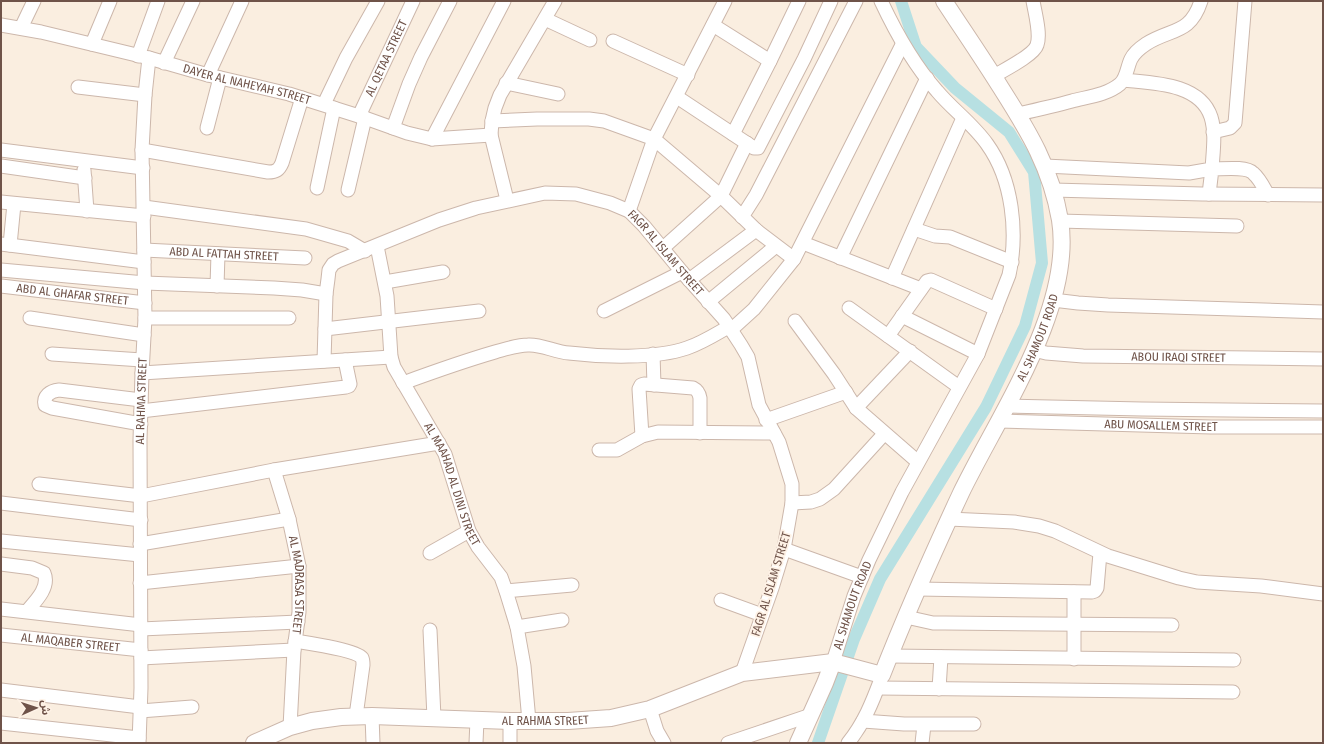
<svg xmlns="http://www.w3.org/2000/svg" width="1324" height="744" viewBox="0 0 1324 744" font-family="'Fira Sans Condensed','Noto Sans Arabic',sans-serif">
<rect width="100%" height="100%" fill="#faeee0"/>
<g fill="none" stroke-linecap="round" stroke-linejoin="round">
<!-- canal -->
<path stroke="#b7e0e2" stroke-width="12" d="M818,743L854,639L880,579L986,407L1025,326L1042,263L1034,172L1009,132L955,88L916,47L901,1"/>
<defs>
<g id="minor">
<path d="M545,19L590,40"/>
<path id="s1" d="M1,25L41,32L149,58L208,75L289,94L365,118L407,133L432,139L491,135"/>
<path d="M713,25L770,61"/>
<path d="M21,28L34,1"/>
<path d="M613,41L688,75"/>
<path d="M92,44L110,1"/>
<path d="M138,56L158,1"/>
<path d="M164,63L193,1"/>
<path d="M208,75L242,1"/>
<path d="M994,76C1004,70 1034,55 1037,45C1041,34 1035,13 1033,1"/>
<path d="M506,83L558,94"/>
<path d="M78,87L145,95"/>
<path d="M677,97L754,148H758L804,59L831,1"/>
<path d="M324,104L346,58L378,1"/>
<path d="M1018,114C1036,110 1054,106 1072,101C1087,97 1107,95 1120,84C1127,78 1127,67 1131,59C1134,53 1140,48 1146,44C1171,28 1190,35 1201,1"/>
<path id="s2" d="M359,116L413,1"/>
<path d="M492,121L537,119H589L604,121L654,139L721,196L756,230L794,259"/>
<path d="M207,128L220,78"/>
<path d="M393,128L409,84L421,57L450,1"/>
<path d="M1213,132L1230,128L1235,123L1245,1"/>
<path d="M733,134L770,61L799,1"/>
<path d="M432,139L504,1"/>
<path d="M1,150L143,168"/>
<path d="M142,150L268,172C276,172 279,170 282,163L302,98"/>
<path d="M1,166L85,178"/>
<path d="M1045,166L1189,173L1212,169C1213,152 1216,133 1211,117C1200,83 1153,83 1124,80"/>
<path d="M84,170L87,211"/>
<path d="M317,188L334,108"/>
<path d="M348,190L365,118"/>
<path d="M1053,190L1202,194L1323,195"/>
<path d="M1209,194L1212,169C1223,169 1246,166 1253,173C1260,179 1264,188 1268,195"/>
<path d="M507,200L491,135L492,121L495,108L500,95L555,1"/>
<path d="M1,202L144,216"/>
<path d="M144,207L306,229L348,241L365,251"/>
<path d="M629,211L654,139L725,1"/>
<path d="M742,217L756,195L856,1"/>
<path d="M1060,221L1237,226"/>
<path d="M914,229L935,236L950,237L1012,262"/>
<path d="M803,243L921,289"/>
<path d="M1,244L144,262"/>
<path d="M10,245L14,204"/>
<path id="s3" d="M377,246L387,296L391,357L394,367L445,454L469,531L478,547L501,577L506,591L517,627L524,666L529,721"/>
<path d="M663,248L721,196L747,143"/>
<path id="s4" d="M144,250L305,258"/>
<path d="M840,258L927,78"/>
<path d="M1,270L145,283L274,288L302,290L326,294"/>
<path d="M892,278L963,118"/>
<path d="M689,280L756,230"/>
<path d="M385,282L443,272"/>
<path id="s5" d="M1,286L145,303"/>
<path d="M217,286L218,254"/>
<path d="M1053,300L1078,303L1108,305L1323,312"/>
<path d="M708,302L776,246"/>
<path d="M849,308L959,387"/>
<path d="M604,311L682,272"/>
<path d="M902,316L978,354"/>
<path d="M30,318L144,335"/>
<path d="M145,318H289"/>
<path d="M795,321L834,374L856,408L918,462"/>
<path d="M325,329L479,311"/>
<path d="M732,329L754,309L794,259L902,45"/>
<path d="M888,336L927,281L931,280L996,309"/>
<path id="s6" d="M1034,350L1046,353L1083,356L1323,359"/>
<path d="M52,354L142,360"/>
<path d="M653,354L654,385"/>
<path id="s7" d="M324,361L326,294L328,279L329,270L333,264L338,261L439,220L476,208L545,193L576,194L610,203L629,211L644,226L682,272L724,319L741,345L748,357L759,405L779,442L792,484V503L784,549L772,588L742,673"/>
<path d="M142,373L391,357"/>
<path d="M403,383C433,372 464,361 495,352C506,349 517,345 528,345C541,344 555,352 569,353C602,357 655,359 687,348C702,343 716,334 730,326"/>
<path d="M1006,406L1142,409L1323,411"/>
<path d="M856,408L910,351"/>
<path d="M141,411L346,387L349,386L350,384L345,360"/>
<path d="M766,420L846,392"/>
<path id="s8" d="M999,421L1211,427H1323"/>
<path d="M141,424L52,408L45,405C43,396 50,391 59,390L141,400"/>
<path d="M642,436L639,389L641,385L644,384L693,388C697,390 699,392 700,398V433"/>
<path d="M599,450H617L642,436L658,432L774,433"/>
<path id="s9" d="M274,470L289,519L299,566V612L294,650L290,727"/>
<path d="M39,484L141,496L274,470L439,443"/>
<path d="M1,503L141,520"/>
<path d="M792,503L811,502L820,499L834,489L884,434"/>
<path d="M949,519L1014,522L1039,526L1055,531L1108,556L1179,578L1197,582L1261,586L1323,594"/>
<path d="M1,541L140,555"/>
<path d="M140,544L289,519"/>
<path d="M784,549L862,577"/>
<path d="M430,553L469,531"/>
<path d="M1,564L32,568L44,573C50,587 36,601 27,611"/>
<path d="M140,583L299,566"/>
<path d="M918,589L1092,592L1095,591L1097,588L1100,553"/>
<path d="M506,591L572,585"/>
<path d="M721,600L762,615"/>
<path d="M1,609L141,625"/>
<path d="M906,617L933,623H945L1172,625"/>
<path d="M517,627L562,620"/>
<path d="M141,629L298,622"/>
<path d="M430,630L434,718"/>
<path id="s10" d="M1,635L141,650"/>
<path d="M295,641C307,643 356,650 362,658C363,660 363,663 363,665L356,716"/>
<path d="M889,656L1234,660"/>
<path d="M141,658L294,650"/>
<path d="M1074,659V592"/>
<path id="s11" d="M833,662L854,596L869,560L902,492L978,354L1009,275C1018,233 1013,180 987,144C973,124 952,109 937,91C913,64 896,33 881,1"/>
<path d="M878,688L1233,692"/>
<path d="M939,689L941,657"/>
<path d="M1,690L140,707"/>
<path d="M650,709L657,731L664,743"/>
<path d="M140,711L192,707"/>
<path d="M372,716L373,743"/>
<path d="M863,721L904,724H974"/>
<path d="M1,723L139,738"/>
<path id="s12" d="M139,743L141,688L140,440L142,373L145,318L142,150L145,95L149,58"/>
<path d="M476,743L477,720"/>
<path d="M510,743V721"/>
<path d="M728,743L811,715"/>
<path d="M848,743C864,723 872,703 881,679"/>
<path d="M922,743L924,725"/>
</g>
<g id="tertiary">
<path id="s13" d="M254,743L290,727L312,721L341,717L372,716L510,721H568L611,718L650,709L742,673L833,662L882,675C906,614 933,553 961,493C998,416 1074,308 1060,220C1051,168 1029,132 1001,88C983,59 963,30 944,1"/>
<path d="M798,743L825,683L833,662"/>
</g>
</defs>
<!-- minor casing -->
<use href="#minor" stroke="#ccb7ab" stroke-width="15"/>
<!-- tertiary casing -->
<use href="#tertiary" stroke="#ccb7ab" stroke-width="18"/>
<!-- minor -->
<use href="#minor" stroke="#fff" stroke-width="13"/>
<!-- tertiary -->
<use href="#tertiary" stroke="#fff" stroke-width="16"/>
</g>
<g text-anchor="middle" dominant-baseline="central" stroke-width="3.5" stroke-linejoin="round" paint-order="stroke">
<!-- street labels -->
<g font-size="12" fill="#6f5349" stroke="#fef2e6">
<text stroke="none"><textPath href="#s2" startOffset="64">AL QETAA STREET</textPath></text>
<text stroke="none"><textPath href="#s1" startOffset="253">DAYER AL NAHEYAH STREET</textPath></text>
<text stroke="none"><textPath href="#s7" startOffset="465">FAGR AL ISLAM STREET</textPath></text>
<text stroke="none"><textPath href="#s4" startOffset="80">ABD AL FATTAH STREET</textPath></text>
<text stroke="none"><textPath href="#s5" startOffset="72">ABD AL GHAFAR STREET</textPath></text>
<text stroke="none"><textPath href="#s13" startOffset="1015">AL SHAMOUT ROAD</textPath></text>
<text stroke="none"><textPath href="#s6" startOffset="145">ABOU IRAQI STREET</textPath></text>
<text stroke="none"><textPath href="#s12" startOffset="342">AL RAHMA STREET</textPath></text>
<text stroke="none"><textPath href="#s8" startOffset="162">ABU MOSALLEM STREET</textPath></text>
<text stroke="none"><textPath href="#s3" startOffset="254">AL MAAHAD AL DINI STREET</textPath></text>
<text transform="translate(771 584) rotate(-73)">FAGR AL ISLAM STREET</text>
<text stroke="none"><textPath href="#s9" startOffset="118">AL MADRASA STREET</textPath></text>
<text stroke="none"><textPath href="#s11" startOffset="60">AL SHAMOUT ROAD</textPath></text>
<text stroke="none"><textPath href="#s10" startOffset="70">AL MAQABER STREET</textPath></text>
<text stroke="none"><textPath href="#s13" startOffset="296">AL RAHMA STREET</textPath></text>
</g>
</g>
<!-- border -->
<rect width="1324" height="744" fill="none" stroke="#6f5349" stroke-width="4"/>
<!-- north arrow -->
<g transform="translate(36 708) rotate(87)" stroke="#fef2e6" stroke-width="3" paint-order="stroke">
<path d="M0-3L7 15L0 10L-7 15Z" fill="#6f5349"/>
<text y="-6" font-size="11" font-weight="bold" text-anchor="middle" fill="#6f5349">ش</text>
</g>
</svg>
